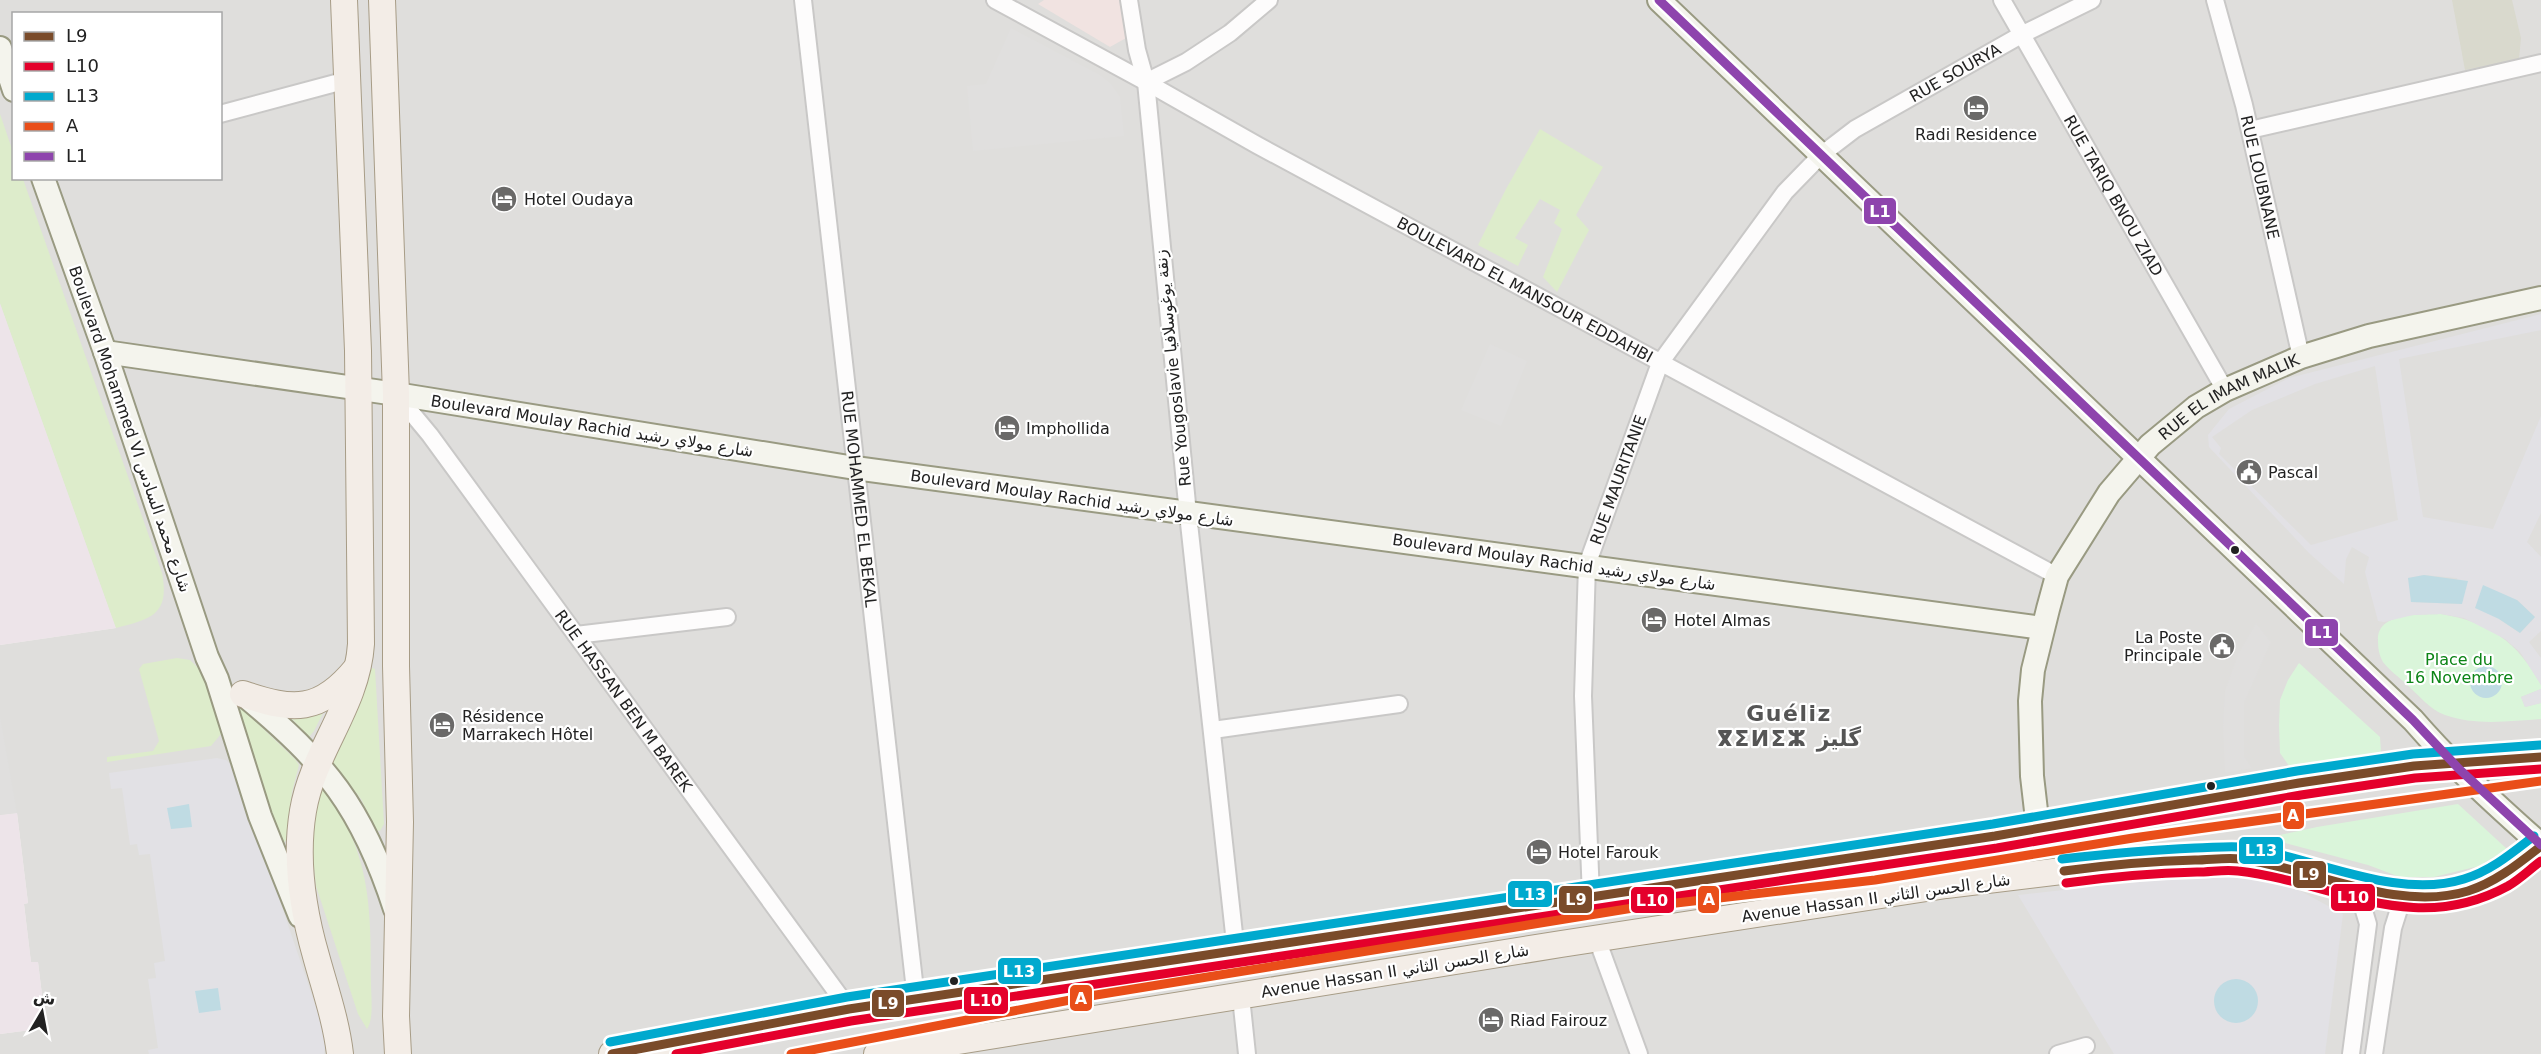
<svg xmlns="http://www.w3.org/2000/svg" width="2541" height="1054" viewBox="0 0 2541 1054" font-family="'DejaVu Sans','Noto Sans Arabic','Noto Sans Tifinagh',sans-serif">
<rect width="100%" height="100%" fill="#f0eeeb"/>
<!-- residential -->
<path fill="#dfdedc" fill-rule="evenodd" d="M0,0H2541V1054H0V1034L46,1028L38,962L31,963L24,904L28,903L17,813L0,815V645L116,628L0,303ZM14,14H220V178H14Z"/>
<!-- commercial -->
<path fill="#f1e3e1" d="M1044,0H1121L1126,38L1110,47L1038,4Z"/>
<!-- industrial -->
<g fill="#ede4e9">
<path d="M0,303L116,628L0,645Z"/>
<path d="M17,813L28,903L24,904L31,962H38L46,1028L0,1034V815Z"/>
</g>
<!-- construction -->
<path fill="#d9d9cd" d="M2452,0H2512L2521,38L2519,59L2465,70Z"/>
<!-- grass -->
<g fill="#ddeccb">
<path d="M0,114L13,152L14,178L23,179L162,573C170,615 151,619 116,628L0,303Z"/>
<path d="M1540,129L1603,167L1576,215L1589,230L1557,292L1543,277L1562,229L1554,223L1560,210L1540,199L1515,238L1528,245L1518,266L1478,245L1506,189Z"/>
<path d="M177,658L190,660L200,670L221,726V734L211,746L107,762V757L153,751L159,741L139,669L143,664Z"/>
<path d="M369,667L375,669L384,824L380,831L376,830L361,799L330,760Z"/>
<path d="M236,703L295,759L299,765L292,792L286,840L283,844L280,843Z"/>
<path d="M326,707L314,731L309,737L291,718L292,714Z"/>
<path d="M322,786C371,851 371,906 371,984C371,997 374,1019 367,1029L358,1014L316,886L310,830Z"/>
</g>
<!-- park -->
<g fill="#daf5da">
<path d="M2441,614C2489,622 2518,642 2541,685V689L2521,697L2525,707L2541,703V719C2510,721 2476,726 2445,715C2429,709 2419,695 2406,684C2399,677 2389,670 2383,662C2379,655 2378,648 2378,640C2377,612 2420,615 2441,614Z"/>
<path d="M2299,663L2380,737L2381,752L2376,759L2292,770L2280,753L2279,725L2280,700L2288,680Z"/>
<path d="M2458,804L2507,849L2479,866L2434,877H2400L2368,865L2266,838L2317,827Z"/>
</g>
<!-- parking -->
<g fill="#e0dfde">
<path d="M1011,28L1100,75L1110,83L1120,97L1124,136L973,151L967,86L986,84Z"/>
<path d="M1490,344L1527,361L1501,426L1461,410Z"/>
<path d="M2256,623L2271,642L2244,703V756L2252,768L2225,773L2223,724L2225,691L2238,654Z"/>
<path d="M0,716L17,813L0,815Z"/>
</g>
<!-- plaza -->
<g fill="#e2e1e5" fill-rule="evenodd">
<path d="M2541,314V330L2399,359L2423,517L2493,529L2541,416V513L2527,542L2541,557V631L2529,642L2541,658V685L2520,652L2505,639L2464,618L2441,614L2413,615L2384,622L2378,621L2365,572L2369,557L2352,547L2346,559L2344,584L2309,553L2209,447L2208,435L2229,409L2289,378ZM2375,366L2398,520L2311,545L2219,454L2221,448L2212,437L2252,410L2315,384ZM2424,575L2457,578L2462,604L2412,602L2408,578ZM2517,600L2535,617L2520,633L2499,619Z"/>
<path d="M2541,689V703L2525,707L2521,697Z"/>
<path d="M2541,738V753L2497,757L2479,748L2483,744Z"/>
<path d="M217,758L226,760L233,767L243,792L326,1037L324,1054H149L148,1050L158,1048L148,979L156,978L154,963L165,961L150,854L139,855L137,844L130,845L122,788L111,789L109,773Z"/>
<path d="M2190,876L2245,877L2293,887L2343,914L2325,1054H2114L2018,895Z"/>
</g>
<!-- water -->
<g fill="#bfdbe3">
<path d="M2424,575L2468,581L2462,604L2411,602L2408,578Z"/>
<path d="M2483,585L2517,600L2535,617L2520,633L2499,619L2475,608Z"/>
<circle cx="2486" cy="682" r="16"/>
<path d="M189,804L192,827L171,829L167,808Z"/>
<circle cx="2236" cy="1001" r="22"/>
<path d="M218,988L221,1010L199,1013L195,991Z"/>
</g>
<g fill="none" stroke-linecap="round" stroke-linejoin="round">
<defs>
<g id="street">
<path id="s1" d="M803,0L916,999"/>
<path id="s2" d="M995,0L1146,82L1257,145L2057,576"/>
<path d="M1129,0L1137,50L1146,82L1188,514L1236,952"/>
<path id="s3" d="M2002,0L2225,390"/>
<path id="s4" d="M2215,0L2244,105L2301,357"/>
<path d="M1146,82L1186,62L1230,33L1269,0"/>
<path d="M220,114L347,80"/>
<path d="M2250,130L2541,63"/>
<path id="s5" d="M396,394L430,435L849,1009"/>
<path d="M576,635L727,617"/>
<path d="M1213,730L1399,704"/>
<path d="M2345,885L2362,904L2368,924L2351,1054"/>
<path id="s6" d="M1591,897L1583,696L1587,565L1660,363L1785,192L1821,155L1855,129L2021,35L2092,0"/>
<path d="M1597,939L1639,1054"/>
<path d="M1241,997L1247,1054"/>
<path d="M2058,1054L2086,1046"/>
<path d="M2374,1054L2393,928L2399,909L2409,896"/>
</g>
<g id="secondary">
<path d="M1659,0L2413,720C2452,765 2496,805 2541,845"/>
<path d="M0,48L14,90"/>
<path d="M43,178L105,352L207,657L217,679L260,816L300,916"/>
<path d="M105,352L396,394L855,468L2042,628"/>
<path d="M244,695C326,763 362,807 395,909"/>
<path id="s7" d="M2038,828L2032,776L2030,701L2033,670L2048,609L2057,576L2109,493L2150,445L2196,407L2225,390L2301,357L2369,336L2541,298"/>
</g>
<g id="primary">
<path d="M382,0L396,394V666L400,822L396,1016L398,1054"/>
<path d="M243,694C293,711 320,713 356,669"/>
<path d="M340,1054C336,1020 325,989 316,956C303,911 295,859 303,811C313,751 357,706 361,644L358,351L344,0"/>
<path d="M612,1054L849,1009L1995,836L2299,783L2414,766L2541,757"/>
<path d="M877,1054L1561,944L1946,885L2078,869L2187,861L2243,859L2383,893L2431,898L2456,895L2492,882L2525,861L2541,846"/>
</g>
</defs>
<!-- street casing -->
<use href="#street" stroke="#c9c8c7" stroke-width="20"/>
<!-- secondary casing -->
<use href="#secondary" stroke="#999a82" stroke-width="26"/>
<!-- primary casing -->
<use href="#primary" stroke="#a79c86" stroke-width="28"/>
<!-- street -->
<use href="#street" stroke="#fdfcfc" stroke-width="16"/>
<!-- secondary -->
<use href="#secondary" stroke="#f4f4ed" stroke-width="22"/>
<!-- primary -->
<use href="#primary" stroke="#f3ede7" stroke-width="26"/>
<defs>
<g id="bus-1">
<path d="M2064,871C2108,865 2151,861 2195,860C2210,860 2226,857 2241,859C2312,868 2396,913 2468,891C2496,882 2518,864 2541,846"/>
<path d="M612,1054L849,1009L1995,836L2299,783L2414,766L2541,757"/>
</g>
<g id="bus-2">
<path d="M2066,883C2109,877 2153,873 2197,872C2211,872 2225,869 2238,871C2334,882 2413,938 2508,886C2520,879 2530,869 2541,861"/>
<path d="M676,1054L851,1021L1997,848L2301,795L2415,778L2541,769"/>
</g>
<g id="bus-3">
<path d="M2062,859C2106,854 2150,850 2195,848C2210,848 2225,846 2240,847C2311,855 2394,901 2464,879C2491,871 2512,853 2534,836"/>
<path d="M610,1042L847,997L1993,824L2297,771L2413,754L2540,745"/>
</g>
<path id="bus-4" d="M791,1054L1096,995L1633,908L1875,880L2133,838L2541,781"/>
<path id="bus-5" d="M1659,0L2413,720L2459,769L2541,845"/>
</defs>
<!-- bus-1 casing -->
<use href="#bus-1" stroke="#fff" stroke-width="14"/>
<!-- bus-2 casing -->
<use href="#bus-2" stroke="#fff" stroke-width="14"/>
<!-- bus-3 casing -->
<use href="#bus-3" stroke="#fff" stroke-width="14"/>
<!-- bus-4 casing -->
<use href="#bus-4" stroke="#fff" stroke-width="14"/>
<!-- bus-5 casing -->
<use href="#bus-5" stroke="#fff" stroke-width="14"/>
<!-- bus-1 -->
<use href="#bus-1" stroke="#7a4b2a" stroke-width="9"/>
<!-- bus-2 -->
<use href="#bus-2" stroke="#e4002b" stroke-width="9"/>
<!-- bus-3 -->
<use href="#bus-3" stroke="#00a9ce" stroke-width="9"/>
<!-- bus-4 -->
<use href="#bus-4" stroke="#e94e19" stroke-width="9"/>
<!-- bus-5 -->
<use href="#bus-5" stroke="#8e44ad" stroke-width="9"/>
</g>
<!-- icons -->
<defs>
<symbol id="hotel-disc" viewBox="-11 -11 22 22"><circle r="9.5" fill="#6a6968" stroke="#fff"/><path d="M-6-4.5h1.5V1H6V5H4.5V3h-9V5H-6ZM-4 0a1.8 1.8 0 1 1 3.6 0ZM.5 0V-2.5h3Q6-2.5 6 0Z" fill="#fff"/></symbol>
<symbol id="civic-disc" viewBox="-11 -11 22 22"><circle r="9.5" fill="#6a6968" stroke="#fff"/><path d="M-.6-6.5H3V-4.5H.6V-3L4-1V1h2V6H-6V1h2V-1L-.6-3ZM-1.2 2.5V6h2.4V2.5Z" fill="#fff"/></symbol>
</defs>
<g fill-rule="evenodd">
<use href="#hotel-disc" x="1961" y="93" width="30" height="30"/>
<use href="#hotel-disc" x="489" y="184" width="30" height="30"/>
<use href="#hotel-disc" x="992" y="413" width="30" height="30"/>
<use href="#civic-disc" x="2234" y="457" width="30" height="30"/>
<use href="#hotel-disc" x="1639" y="605" width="30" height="30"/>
<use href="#civic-disc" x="2207" y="631" width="30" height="30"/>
<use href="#hotel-disc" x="427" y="710" width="30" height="30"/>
<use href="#hotel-disc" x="1524" y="837" width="30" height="30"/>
<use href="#hotel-disc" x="1476" y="1005" width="30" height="30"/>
</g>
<!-- markers -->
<g fill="#222" stroke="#fff" stroke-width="2">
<circle cx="2235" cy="550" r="5"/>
<circle cx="2211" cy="786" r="5"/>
<circle cx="954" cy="981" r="5"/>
</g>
<g text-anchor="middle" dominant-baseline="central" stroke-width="4.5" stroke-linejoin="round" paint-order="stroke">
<!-- street labels -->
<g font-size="16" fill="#222" stroke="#fff">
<text stroke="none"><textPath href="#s6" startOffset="968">RUE SOURYA</textPath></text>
<text stroke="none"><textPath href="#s4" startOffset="183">RUE LOUBNANE</textPath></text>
<text stroke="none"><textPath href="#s3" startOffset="225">RUE TARIQ BNOU ZIAD</textPath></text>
<text stroke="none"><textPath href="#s2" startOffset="604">BOULEVARD EL MANSOUR EDDAHBI</textPath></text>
<text transform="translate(1173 368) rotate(-96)">Rue Yougoslavie زنقة يوغوسلافيا</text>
<text stroke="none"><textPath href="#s7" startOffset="510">RUE EL IMAM MALIK</textPath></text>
<text transform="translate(592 426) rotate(9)">Boulevard Moulay Rachid شارع مولاي رشيد</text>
<text transform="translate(130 429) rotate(71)">Boulevard Mohammed VI شارع محمد السادس</text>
<text stroke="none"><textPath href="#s6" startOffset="423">RUE MAURITANIE</textPath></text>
<text transform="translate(1072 498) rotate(8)">Boulevard Moulay Rachid شارع مولاي رشيد</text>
<text stroke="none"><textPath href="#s1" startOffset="502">RUE MOHAMMED EL BEKAL</textPath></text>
<text transform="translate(1554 562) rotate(8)">Boulevard Moulay Rachid شارع مولاي رشيد</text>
<text stroke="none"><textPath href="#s5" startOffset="382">RUE HASSAN BEN M BAREK</textPath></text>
<text transform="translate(1876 898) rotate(-8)">Avenue Hassan II شارع الحسن الثاني</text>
<text transform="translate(1395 971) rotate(-9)">Avenue Hassan II شارع الحسن الثاني</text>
</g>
<!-- poi labels -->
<g font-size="16" fill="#222" stroke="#fff" text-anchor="start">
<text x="1976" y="134" text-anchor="middle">Radi Residence</text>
<text x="524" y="199">Hotel Oudaya</text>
<text x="1026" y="428">Imphollida</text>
<text x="2268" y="472">Pascal</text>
<text x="1674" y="620">Hotel Almas</text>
<text x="2202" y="637" text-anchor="end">La Poste<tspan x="2202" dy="18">Principale</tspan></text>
<text x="462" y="716">Résidence<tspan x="462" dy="18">Marrakech Hôtel</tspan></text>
<text x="1558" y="852">Hotel Farouk</text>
<text x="1510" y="1020">Riad Fairouz</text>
</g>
<!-- park labels -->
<g font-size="16" fill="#0c8416" stroke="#fff">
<text x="2459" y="659">Place du<tspan x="2459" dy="18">16 Novembre</tspan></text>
</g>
<!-- district labels -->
<g font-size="22" font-weight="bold" letter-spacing="1.5" fill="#555" stroke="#fff">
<text x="1789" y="713">Guéliz<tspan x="1789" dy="25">ⴳⵉⵍⵉⵣ گليز</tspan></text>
</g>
</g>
<g stroke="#fff" stroke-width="2">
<rect x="1863" y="197" width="34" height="28" rx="6" fill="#8e44ad"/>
<rect x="2304" y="618" width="35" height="29" rx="6" fill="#8e44ad"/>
<rect x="2282" y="801" width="23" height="29" rx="6" fill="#e94e19"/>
<rect x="2238" y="836" width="46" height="29" rx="6" fill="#00a9ce"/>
<rect x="2292" y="860" width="35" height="29" rx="6" fill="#7a4b2a"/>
<rect x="1507" y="880" width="46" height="28" rx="6" fill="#00a9ce"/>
<rect x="2330" y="883" width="46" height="29" rx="6" fill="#e4002b"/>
<rect x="1697" y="885" width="23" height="29" rx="6" fill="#e94e19"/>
<rect x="1558" y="885" width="35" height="29" rx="6" fill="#7a4b2a"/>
<rect x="1630" y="886" width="45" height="28" rx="6" fill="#e4002b"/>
<rect x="997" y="957" width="45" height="28" rx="6" fill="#00a9ce"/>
<rect x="1069" y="984" width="24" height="28" rx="6" fill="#e94e19"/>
<rect x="963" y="986" width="46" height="29" rx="6" fill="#e4002b"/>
<rect x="871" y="989" width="34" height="29" rx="6" fill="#7a4b2a"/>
</g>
<g font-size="16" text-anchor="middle" font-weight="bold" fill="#fff">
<text x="1880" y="217">L1</text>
<text x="2322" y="638">L1</text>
<text x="2293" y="821">A</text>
<text x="2261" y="856">L13</text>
<text x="2309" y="880">L9</text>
<text x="1530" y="900">L13</text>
<text x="2353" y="903">L10</text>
<text x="1709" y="905">A</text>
<text x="1576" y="905">L9</text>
<text x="1652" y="906">L10</text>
<text x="1019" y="977">L13</text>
<text x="1081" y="1004">A</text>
<text x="986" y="1006">L10</text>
<text x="888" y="1009">L9</text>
</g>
<!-- legend -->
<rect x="12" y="12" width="210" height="168" fill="#ffffff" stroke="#a7a7a7" stroke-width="1.5"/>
<rect x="24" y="32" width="30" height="9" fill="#7a4b2a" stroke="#a7a7a7" stroke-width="1.5"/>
<text x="66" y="42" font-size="18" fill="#222222">L9</text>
<rect x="24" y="62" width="30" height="9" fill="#e4002b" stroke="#a7a7a7" stroke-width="1.5"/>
<text x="66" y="72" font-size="18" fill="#222222">L10</text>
<rect x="24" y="92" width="30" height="9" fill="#00a9ce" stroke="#a7a7a7" stroke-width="1.5"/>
<text x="66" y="102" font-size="18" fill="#222222">L13</text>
<rect x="24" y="122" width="30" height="9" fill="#e94e19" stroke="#a7a7a7" stroke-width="1.5"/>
<text x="66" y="132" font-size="18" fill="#222222">A</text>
<rect x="24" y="152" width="30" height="9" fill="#8e44ad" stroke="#a7a7a7" stroke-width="1.5"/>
<text x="66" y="162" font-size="18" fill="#222222">L1</text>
<!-- north arrow -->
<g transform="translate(42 1012) rotate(10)" stroke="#ffffff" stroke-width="4.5" paint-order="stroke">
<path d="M0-4.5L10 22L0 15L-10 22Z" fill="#222222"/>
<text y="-9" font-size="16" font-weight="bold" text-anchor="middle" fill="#222222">ش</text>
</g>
</svg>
